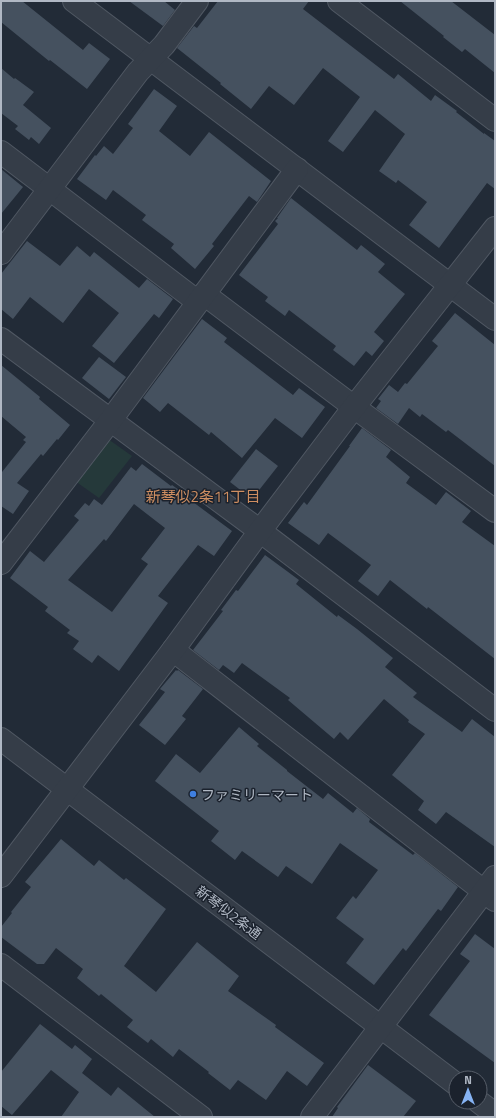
<svg xmlns="http://www.w3.org/2000/svg" width="496" height="1118" viewBox="0 0 496 1118" font-family="'Titillium Web','Noto Sans JP',sans-serif">
<rect width="100%" height="100%" fill="#222b37"/>
<!-- green -->
<path fill="#25393a" d="M108,439L132,456L99,498L75,481Z"/>
<!-- building -->
<g fill="#45515f" fill-rule="evenodd">
<path d="M1,1H22L83,50L89,43L110,59L87,89L50,60L49,61L1,22Z"/>
<path d="M129,1H164L175,10L163,26Z"/>
<path d="M218,1H309L303,9L394,79L398,74L431,101L435,95L457,111L456,112L484,134V133L495,141V189L487,183L439,248L409,225L427,202L398,180L396,183L379,171L405,134L375,110L343,152L328,141L360,97L323,68L294,105L269,86L251,109L220,84L221,83L177,48L194,26L197,28Z"/>
<path d="M400,1H451L495,35V73L465,49L462,52L443,37L444,36Z"/>
<path d="M1,68L14,79L15,78L34,92L23,105L51,128L39,144L31,137L29,140L15,129L18,126L1,113Z"/>
<path d="M154,89L177,106L159,131L190,156L209,132L271,181L257,202L249,196L212,244L214,246L195,269L171,248L174,244L142,220L146,215L113,190L106,200L77,179L95,155L96,156L104,146L113,154L133,128L128,124Z"/>
<path d="M1,169L23,187L1,214Z"/>
<path d="M291,198L357,250L361,245L385,264L378,272L405,294L374,332L384,341L372,356L366,351L354,366L333,350L336,346L289,310L285,316L265,301L268,297L239,275L278,224L275,221L278,218H277Z"/>
<path d="M27,241L60,266L77,246L90,257L94,252L139,288L147,279L173,299L159,318L154,314L114,363L92,346L119,313L89,289L63,323L30,297L13,319L1,309V274Z"/>
<path d="M455,313L495,345V466L448,430L446,432L422,414L420,417L409,408L398,424L376,408L381,401L378,399L389,385L398,392L405,383L407,384L438,346L432,341Z"/>
<path d="M202,319L227,338L224,342L293,395L299,388L325,407L302,438L275,418L242,458L211,432L209,435L168,403L160,412L143,398Z"/>
<path d="M99,357L126,377L109,399L82,378Z"/>
<path d="M1,365L40,397L39,399L70,425L58,440L57,439L43,456L41,454L17,483L29,491L13,514L1,506V471L2,472L26,442L23,440L26,437L1,416Z"/>
<path d="M362,428L391,450L386,457L410,477L406,483L436,505L446,492L471,511L462,522L495,546V659L428,607L427,609L390,580L378,596L358,581L371,565L328,533L319,545L288,523L304,502L307,505L350,446H349Z"/>
<path d="M256,449L278,466L252,499L230,482Z"/>
<path d="M142,464L171,486L172,485L194,501L193,502L232,531L214,556L198,545L158,596L168,603L119,671L98,655L92,663L73,649L79,641L67,633L70,630L45,611L48,607L10,578L30,551L44,562L79,520L74,516L85,503L89,506L94,499L102,505L131,467L136,471ZM134,504L165,528L141,559L148,564L112,612L68,580L104,539L106,541Z"/>
<path d="M265,555L299,580L296,584L337,617L338,615L357,629L393,658L385,667L417,693L413,697L462,732L472,719L495,737V847L446,812L436,824L418,810L424,801L392,775L425,734L408,722L409,720L384,699L348,740L340,732L334,739L288,700L290,698L242,663L234,673L223,665L219,670L193,650L223,611L221,610L236,590L238,591Z"/>
<path d="M176,670L177,671L178,670L203,689L182,716L186,719L165,745L139,725L165,692L160,689Z"/>
<path d="M239,727L259,744L257,746L287,770V771L323,799L328,793L353,813L357,808L370,819L369,822L413,855L415,853L458,887L441,911L438,909L406,951L403,948L374,985L346,963L364,939L336,918L353,896L356,899L378,870L340,843L312,884L286,866L278,877L242,851L235,860L211,841L219,831L155,781L176,754L200,773Z"/>
<path d="M61,839L94,866L99,860L124,880L126,878L166,909L124,966L156,992L197,942L239,976L228,991L276,1025L275,1027L324,1063L307,1086L287,1071L266,1100L238,1080L230,1090L208,1073L209,1072L179,1049L173,1057L151,1039L148,1043L127,1027L133,1020L101,994L99,996L77,978L83,969L56,948L44,964H37L1,937V927L12,913L11,912L31,887L25,882Z"/>
<path d="M475,934L495,949V1063L429,1015L470,961L460,954Z"/>
<path d="M40,1024L72,1049L75,1045L92,1059L82,1073L111,1096L118,1087L155,1117H61L79,1092L51,1070L12,1115L1,1106V1072Z"/>
<path d="M368,1065L416,1101L403,1117H332L338,1108L337,1107Z"/>
</g>
<g fill="none" stroke-linecap="round" stroke-linejoin="round">
<defs>
<g id="minor">
<path d="M74,1L495,319"/>
<path d="M339,1L495,120"/>
<path d="M1,152L198,302"/>
<path d="M1,253L138,72L164,45L197,1"/>
<path d="M204,294L354,407L495,511"/>
<path d="M1,339L260,531L495,710"/>
<path d="M1,563L110,421L297,169"/>
<path d="M173,650L495,900"/>
<path d="M1,739L456,1084"/>
<path d="M1,876L173,650L260,531L354,407L495,228"/>
<path d="M1,965L201,1117"/>
<path d="M479,1102L495,1114"/>
<path d="M312,1117L495,877"/>
</g>
</defs>
<!-- minor casing -->
<use href="#minor" stroke="#505863" stroke-width="24"/>
<!-- minor -->
<use href="#minor" stroke="#353d48" stroke-width="22"/>
</g>
<!-- markers -->
<circle fill="#3f7fe0" stroke="#1b222d" stroke-width="1.5" cx="193" cy="794" r="4"/>
<g text-anchor="middle" dominant-baseline="central" stroke-width="3" stroke-linejoin="round" paint-order="stroke">
<!-- poi labels -->
<g font-size="14" fill="#b0b8c4" stroke="#1b222d" text-anchor="start">
<text x="201" y="794">ファミリーマート</text>
</g>
<!-- street labels -->
<g font-size="14" fill="#b0b8c4" stroke="#1b222d">
<text transform="translate(229 912) rotate(37)">新琴似2条通</text>
</g>
<!-- neighbourhood labels -->
<g font-size="15" fill="#ce8e61" stroke="#1b222d">
<text x="203" y="496">新琴似2条11丁目</text>
</g>
</g>
<!-- border -->
<rect width="496" height="1118" fill="none" stroke="#b0b8c4" stroke-width="4"/>
<!-- north arrow -->
<g transform="translate(468 1090)"><circle r="19" fill="#1b222d" stroke="#575e69"/>
<path d="M0-3L7 15L0 10L-7 15Z" fill="#86b3f3"/>
<text y="-6" font-size="11" font-weight="bold" text-anchor="middle" fill="#b0b8c4">N</text>
</g>
</svg>
